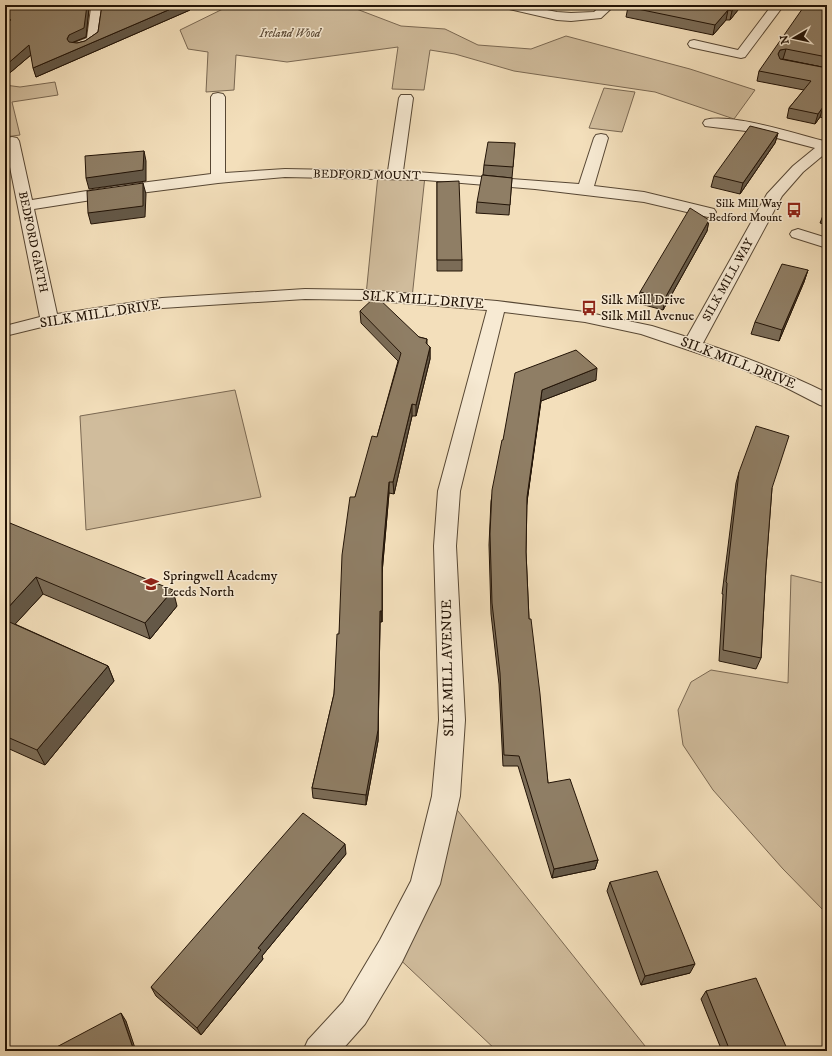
<svg xmlns="http://www.w3.org/2000/svg" width="832" height="1056" viewBox="0 0 832 1056" font-family="'IM FELL DW Pica',serif">
<rect width="100%" height="100%" fill="#f3dfbb"/>
<filter id="stains"><feTurbulence type="fractalNoise" baseFrequency=".005" numOctaves="4"/><feColorMatrix values="0 0 0 0 .2 0 0 0 0 .09 0 0 0 0 .02 0 0 0 .5 -.17"/></filter>
<radialGradient id="worn" r=".72"><stop offset=".6" stop-color="#630" stop-opacity="0"/><stop offset="1" stop-color="#630" stop-opacity=".3"/></radialGradient>
<!-- green -->
<g fill="#d0bc9c" stroke="#7a6852">
<path d="M231,5H346L401,26L445,29L478,45L531,49L566,36L690,69L755,90L734,119L655,92L514,71L455,54L430,50L424,90L392,89L398,47L287,62L236,55L234,90L206,92L208,52L188,49L180,30Z"/>
<path d="M55,82L58,95L12,102L20,135L5,137V85L20,87Z"/>
<path d="M604,88L635,92L622,132L589,128Z"/>
<path d="M378,175L425,176L412,298L366,295Z"/>
<path d="M235,390L261,497L86,530L80,416Z"/>
<path d="M791,575L827,584V914L783,869L713,790L683,745L678,710L691,682L711,670L788,683Z"/>
<path d="M446,796L649,1051H497L391,951Z"/>
</g>
<g fill="none" stroke-linecap="round" stroke-linejoin="round">
<defs>
<g id="minor">
<path d="M89,5H101L103,8L99,40C94,46 79,52 72,50L70,47L72,44L87,38L91,8Z"/>
<path d="M499,5H522L557,12L571,13L594,12L602,5H615L601,18L571,21L557,20L505,8L501,7Z"/>
<path d="M772,5H784L745,57L741,58L694,48L690,47L688,44L690,41L694,40L738,50Z"/>
<path d="M218,93L223,94L225,97V173L285,169L388,171L399,98L401,95H411L413,98L403,171L579,184L594,138L596,135L601,134L606,135L608,138L594,186L644,192L714,209L716,212L714,215L708,217L644,202L535,189L425,180L285,177L218,183L117,196L34,209L57,314L162,298L305,289L366,290L497,301L585,312L652,326L687,337L767,194L793,166L815,148L754,132L705,126L703,123L705,120C732,113 796,134 824,141H827V152L803,172L782,196L703,343C745,357 787,373 827,393V407L820,405L783,386L730,364L641,334L585,322L504,312L460,491L456,546L465,720L460,796L440,884L435,894L402,962L365,1024L341,1051H303L308,1040L343,1002L380,940L411,881L432,796L439,720L434,546L438,491L487,310L366,300L305,299L162,308L50,325L5,336V326L40,317L5,142L7,138L12,137L17,138L19,141L32,200L117,186L211,174V97L213,94Z"/>
<path d="M798,229L827,238V248L792,237L790,234L792,231Z"/>
</g>
</defs>
<!-- minor casing -->
<use href="#minor" stroke="#574734" stroke-width="2"/>
<!-- minor -->
<use href="#minor" fill="#f7ead3" fill-rule="evenodd"/>
</g>
<!-- wall -->
<g fill="#7b6c57" stroke="#231407">
<path d="M5,5H89V8L86,37L72,43H77L85,41L98,32L102,5H189L190,10L36,77L31,55L5,77Z"/>
<path d="M742,5L730,20H726L713,35L626,17L628,7Z"/>
<path d="M827,5V68L783,59H781L827,68V113L823,118L820,117L815,124L787,118L789,108L804,90L757,81L759,71Z"/>
<path d="M778,133L775,143L740,194L711,187L714,176Z"/>
<path d="M515,143L512,178L483,175L484,165Z"/>
<path d="M512,178L509,215L476,213L477,202Z"/>
<path d="M437,182L462,260V271H437Z"/>
<path d="M827,208V225L820,223L824,213Z"/>
<path d="M709,220L707,231L663,310L637,303L640,292Z"/>
<path d="M808,270L804,282L779,341L751,334L755,322Z"/>
<path d="M360,311L419,337L427,339V344L430,347V359L416,416H412L394,494L389,493L382,573V622H380L378,741L366,805L313,798L312,788L334,694L339,634L355,497L377,437L398,361L361,323Z"/>
<path d="M576,350L596,380L541,401L527,500L526,552L529,619L548,783L598,860L595,869L552,878L518,766H503L499,684L491,614L489,545L491,501L503,440Z"/>
<path d="M739,472L772,488L766,567L761,658L756,669L719,661L723,594H722L736,483Z"/>
<path d="M5,521L177,606L150,639L43,594L15,624L108,666L114,681L45,765L5,747Z"/>
<path d="M346,854L262,956L263,959L201,1035L156,996L151,987Z"/>
<path d="M610,882L690,973L641,985L607,891Z"/>
<path d="M706,991L788,1051H722L701,999Z"/>
</g>
<!-- shaded-wall -->
<g fill="#645847" stroke="#231407">
<path d="M87,5H89V8L86,37L71,43L69,48L67,39L69,35Z"/>
<path d="M180,5H189L190,10L36,77L33,68Z"/>
<path d="M736,5H742L730,20L732,11Z"/>
<path d="M728,10L726,20L713,35L715,25Z"/>
<path d="M29,45L32,54L5,77V66Z"/>
<path d="M786,49L783,59L778,60V54L780,50Z"/>
<path d="M827,106V113L823,118L826,108Z"/>
<path d="M823,107L820,117L815,124L818,114Z"/>
<path d="M778,133L775,143L740,194L743,183Z"/>
<path d="M144,151L146,161V181L89,189L86,178Z"/>
<path d="M143,183L146,194L145,217L91,224L88,213Z"/>
<path d="M709,220L707,231L663,310L665,298Z"/>
<path d="M808,270L804,282L779,341L782,330Z"/>
<path d="M430,347V359L416,416V405Z"/>
<path d="M597,368L596,380L541,401L526,509L542,390Z"/>
<path d="M412,404V416L394,494L393,482Z"/>
<path d="M389,482V493L382,573V622V562Z"/>
<path d="M36,577L43,594L7,633L5,630V611Z"/>
<path d="M173,590L177,606L150,639L145,623Z"/>
<path d="M380,611V622L378,741L366,805V795Z"/>
<path d="M108,666L114,681L45,765L37,750Z"/>
<path d="M345,844L346,854L262,956L263,959L201,1035L197,1028L258,948Z"/>
<path d="M598,860L595,869L552,878L554,869Z"/>
<path d="M695,964L690,973L641,985L645,976Z"/>
<path d="M121,1013L126,1021L136,1051H134Z"/>
</g>
<!-- building -->
<g fill="#8f7e65" stroke="#231407">
<path d="M8,5H87L84,28L69,35L67,39L69,42L77,43L85,41L98,32L102,5H180L33,68L29,45L5,66V21L11,20L5,18V6Z"/>
<path d="M630,5H736L732,11L728,10L715,25L628,7Z"/>
<path d="M805,5H827V57L786,49L780,50L778,54L780,59L827,68V106L826,108L823,107L818,114L789,108L811,81L759,71Z"/>
<path d="M750,126L778,133L743,183L714,176Z"/>
<path d="M488,142L515,143L513,167L484,165Z"/>
<path d="M144,151L143,170L86,178L85,156Z"/>
<path d="M482,175L512,178L510,205L477,202Z"/>
<path d="M459,181L462,260H437V182Z"/>
<path d="M143,183V206L88,213L87,191Z"/>
<path d="M690,208L709,220L665,298L640,292Z"/>
<path d="M827,208V213H824Z"/>
<path d="M782,264L808,270L782,330L755,322Z"/>
<path d="M376,296L419,337L427,339L426,343L430,347L416,405L412,404L393,482H389L382,562V611H380L378,730L366,795L312,788L334,694L337,634H339L342,555L350,497H355L372,436L377,437L401,353L360,311Z"/>
<path d="M576,350L597,368L542,390L527,497L526,552L529,619H531L540,694L548,783L570,779L598,860L554,869L519,756L504,755L500,673L492,603L490,534L492,490L502,440H503L515,373Z"/>
<path d="M756,426L789,436L772,488L766,567L761,658L723,650L727,583L726,582L739,472Z"/>
<path d="M5,521L173,590L145,623L36,577L5,611Z"/>
<path d="M5,620L108,666L37,750L5,736Z"/>
<path d="M303,813L345,844L258,948L261,950L197,1028L151,987Z"/>
<path d="M657,871L695,964L645,976L610,882Z"/>
<path d="M756,978L788,1051H730L706,991Z"/>
<path d="M121,1013L134,1051H49Z"/>
</g>
<!-- icons -->
<defs>
<symbol id="bus-bare" viewBox="-9 -9 18 18"><path d="M-5-6H5V4H4V6H2V4H-2V6H-4V4H-5ZM-3.5-4V0h7V-4ZM-3.5 1.2v1.5H-2V1.2ZM2 1.2v1.5H3.5V1.2Z" fill="#8f2418" stroke="#f7ead3" stroke-width="2.5" paint-order="stroke"/></symbol>
<symbol id="school-bare" viewBox="-9 -9 18 18"><path d="M0-5L7-2L0 1L-7-2ZM-4 1L0 2.5L4 1V4Q0 6-4 4Z" fill="#8f2418" stroke="#f7ead3" stroke-width="2.5" paint-order="stroke"/></symbol>
</defs>
<g fill-rule="evenodd">
<use href="#bus-bare" x="783" y="199" width="22" height="22"/>
<use href="#bus-bare" x="578" y="297" width="22" height="22"/>
<use href="#school-bare" x="140" y="573" width="22" height="22"/>
</g>
<g text-anchor="middle" dominant-baseline="central" stroke-width="3" stroke-linejoin="round" paint-order="stroke">
<!-- far-park labels -->
<g font-size="12" font-style="italic" fill="#604f3b" stroke="#f7ead3">
<text x="290" y="33">Ireland Wood</text>
</g>
<!-- far-street labels -->
<g font-size="12" fill="#231407" stroke="#f7ead3">
<text transform="translate(367 175) rotate(1)">BEDFORD MOUNT</text>
<text transform="translate(33 242) rotate(78)">BEDFORD GARTH</text>
<text transform="translate(728 280) rotate(-61)">SILK MILL WAY</text>
</g>
<!-- far-poi labels -->
<g font-size="12" fill="#231407" stroke="#f7ead3" text-anchor="end">
<text x="782" y="203">Silk Mill Way<tspan x="782" dy="14">Bedford Mount</tspan></text>
</g>
<!-- street labels -->
<g font-size="14" fill="#231407" stroke="#f7ead3">
<text transform="translate(423 300) rotate(4)">SILK MILL DRIVE</text>
<text transform="translate(100 314) rotate(-9)">SILK MILL DRIVE</text>
<text transform="translate(738 363) rotate(21)">SILK MILL DRIVE</text>
<text transform="translate(448 668) rotate(-91)">SILK MILL AVENUE</text>
</g>
<!-- poi labels -->
<g font-size="14" fill="#231407" stroke="#f7ead3" text-anchor="start">
<text x="601" y="300">Silk Mill Drive<tspan x="601" dy="16">Silk Mill Avenue</tspan></text>
<text x="163" y="576">Springwell Academy<tspan x="163" dy="16">Leeds North</tspan></text>
</g>
</g>
<!-- margin -->
<rect width="832" height="1056" fill="none" stroke="#f3dfbb" stroke-width="20"/>
<rect x="6" y="6" width="820" height="1044" fill="none" stroke="#231407" stroke-width="2"/>
<rect x="10" y="10" width="812" height="1036" fill="none" stroke="#231407"/>
<!-- north arrow -->
<g transform="translate(794 38) rotate(261)" stroke="#f7ead3" stroke-width="3" paint-order="stroke">
<path d="M0-3L7 15L0 10L-7 15Z" fill="#231407"/>
<text y="-6" font-size="11" font-weight="bold" text-anchor="middle" fill="#231407">N</text>
</g>
<rect width="100%" height="100%" filter="url(#stains)"/>
<rect width="100%" height="100%" fill="url(#worn)"/>
</svg>
